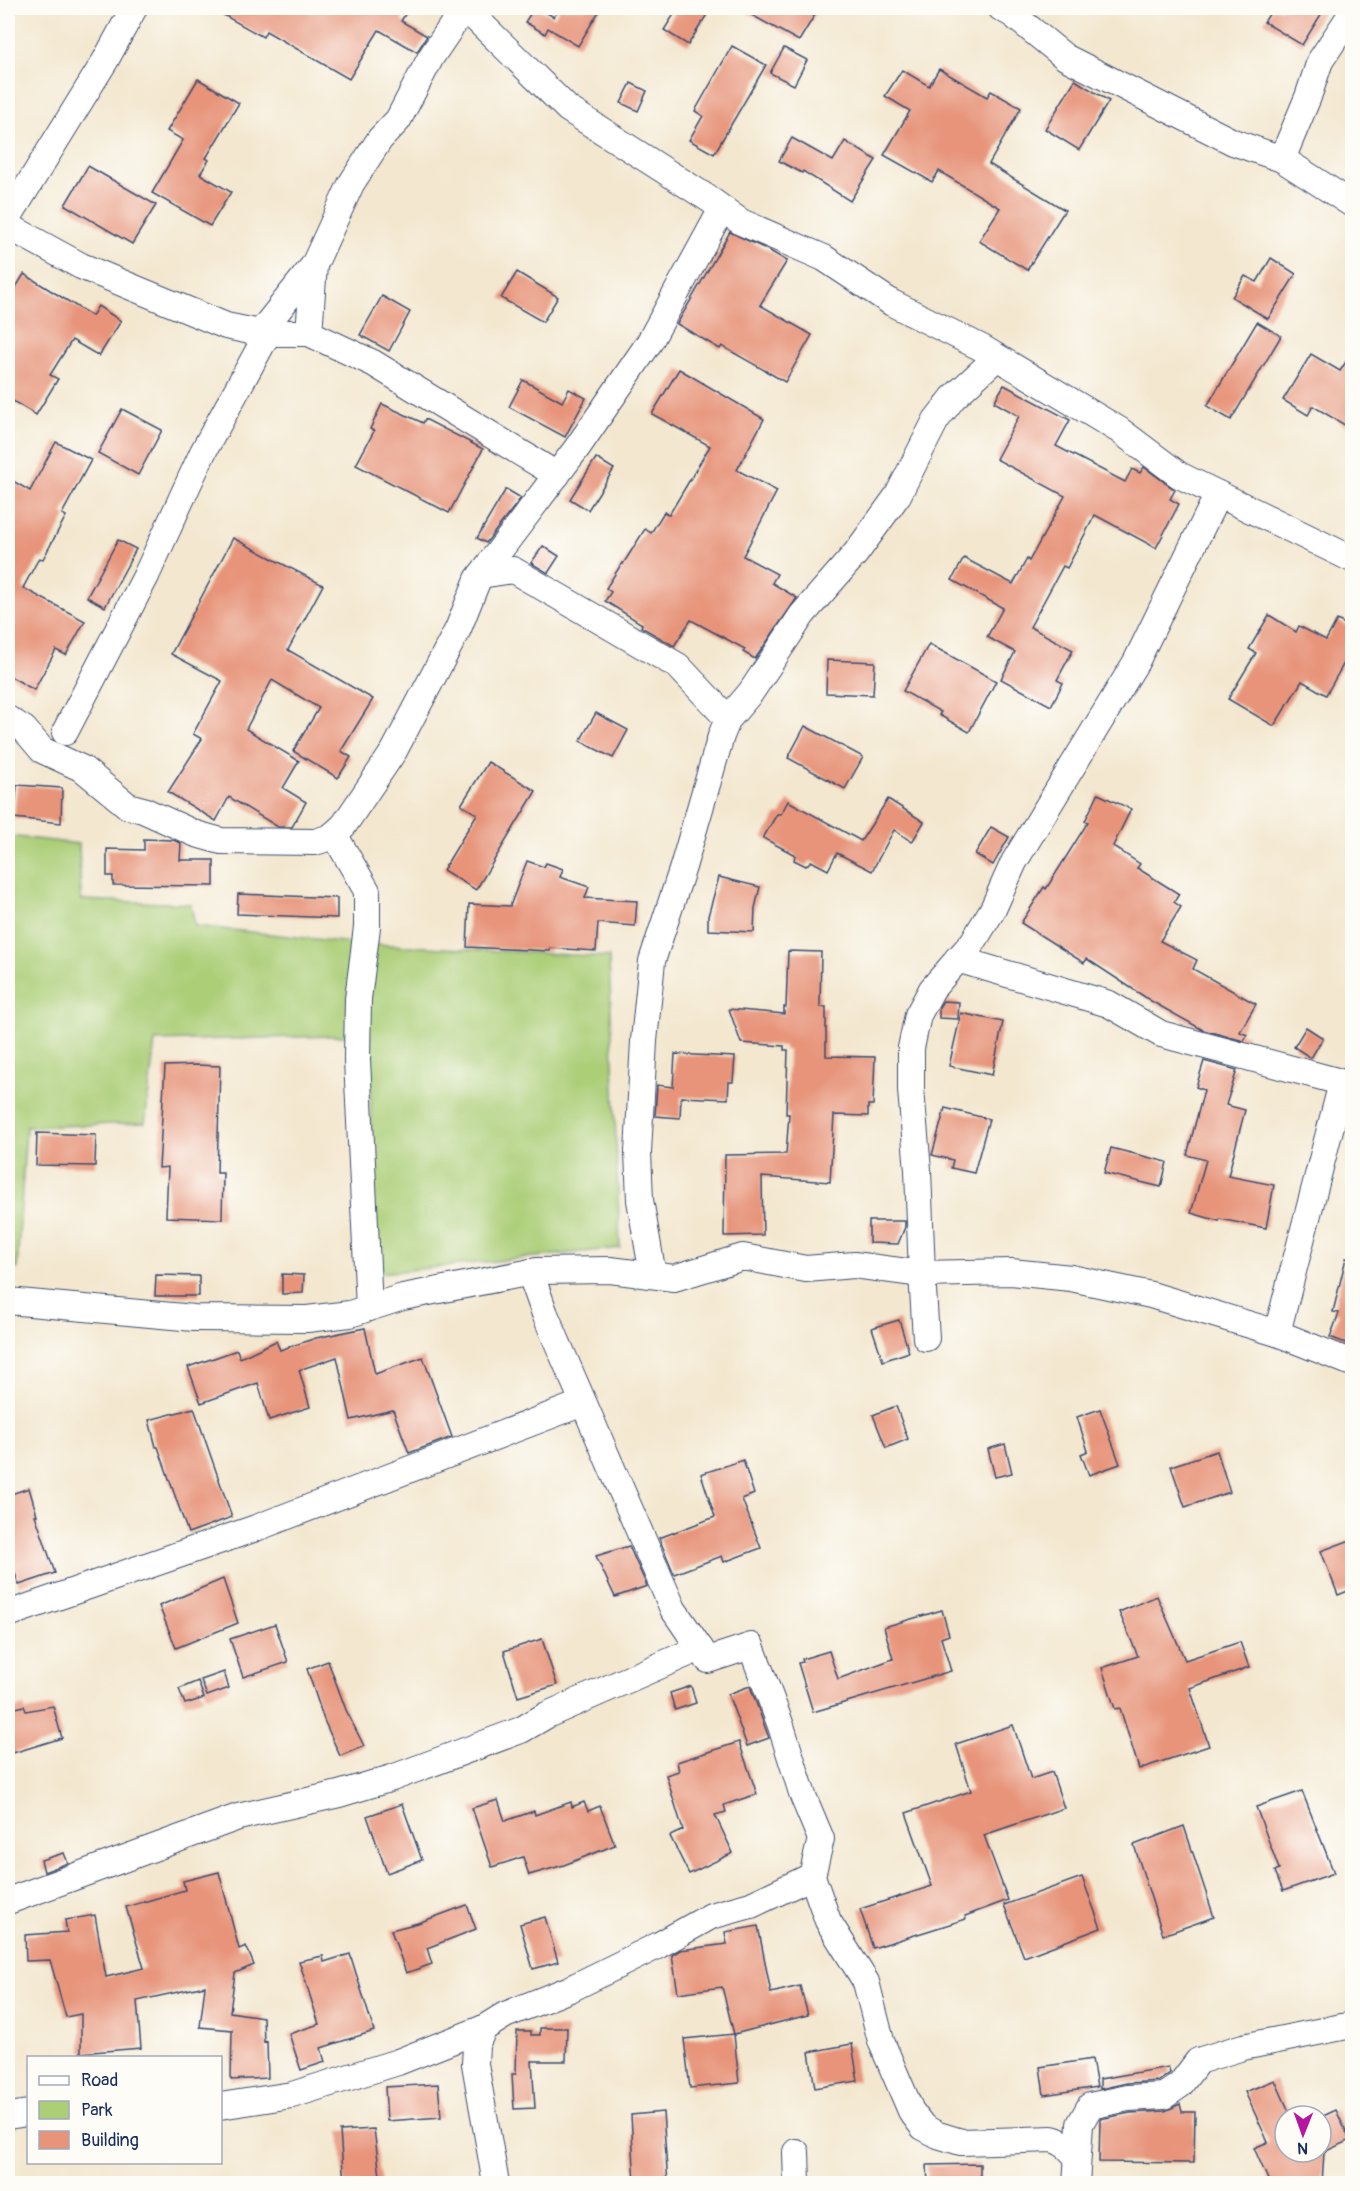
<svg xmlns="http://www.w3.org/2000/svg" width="1360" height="2191" viewBox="0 0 1360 2191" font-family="Pangolin,sans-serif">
<rect width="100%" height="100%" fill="#fdfcf7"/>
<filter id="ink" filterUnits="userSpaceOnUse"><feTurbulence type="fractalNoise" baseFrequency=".0167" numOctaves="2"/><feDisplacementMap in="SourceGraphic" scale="12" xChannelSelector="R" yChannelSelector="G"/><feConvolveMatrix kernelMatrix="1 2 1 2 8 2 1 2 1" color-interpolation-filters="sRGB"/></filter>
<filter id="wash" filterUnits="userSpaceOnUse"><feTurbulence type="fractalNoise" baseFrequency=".008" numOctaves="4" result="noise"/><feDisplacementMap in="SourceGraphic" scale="24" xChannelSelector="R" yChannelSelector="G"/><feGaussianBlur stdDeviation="1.35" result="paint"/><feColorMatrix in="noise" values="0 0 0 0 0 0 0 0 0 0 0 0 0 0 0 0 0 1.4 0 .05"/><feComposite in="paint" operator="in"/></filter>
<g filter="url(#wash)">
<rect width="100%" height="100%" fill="#f3e7cf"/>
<!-- green -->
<path fill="#abce77" stroke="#637e6a" stroke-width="1.5" d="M8,836L79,844L81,900L191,904L195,926L352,943L609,957L620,1248L372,1274L370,1035L155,1041L145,1123L26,1127L17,1269L8,1270Z"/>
<g id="blocks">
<!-- building -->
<g fill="#e7947a">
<path d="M211,8H409L401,21L427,36L417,52L379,30L349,79L266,31L263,37Z"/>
<path d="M534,8H538L554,17L560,8H601L578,46L548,28L545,34L525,22Z"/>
<path d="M678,8H711L688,45L664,30Z"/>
<path d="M739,8H819L799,41Z"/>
<path d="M1273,8H1325L1302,45L1264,22Z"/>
<path d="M732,46L766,65L714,154L689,140L703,116L695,111Z"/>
<path d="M784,48L807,60L794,85L770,73Z"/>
<path d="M939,69L987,97L991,91L1021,108L989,164L1065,210L1027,270L979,241L1000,208L939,171L932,182L884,155L910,111L885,96L902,70L929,86Z"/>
<path d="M198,79L239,103L206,158L209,160L200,174L231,192L210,226L152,193L183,140L167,131Z"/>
<path d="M1075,80L1109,101L1079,150L1045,129Z"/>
<path d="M631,83L647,91L638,111L621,103Z"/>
<path d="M792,138L833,161L845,141L876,160L850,201L803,171L802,173L779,161Z"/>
<path d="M88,166L156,205L132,244L65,205Z"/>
<path d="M730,232L770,251L787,261L760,305L812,335L785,382L722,346L720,349L677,324Z"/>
<path d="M1271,258L1296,274L1268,319L1232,297L1245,276L1257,282Z"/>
<path d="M517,272L558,297L543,322L501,298Z"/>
<path d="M24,274L92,316L98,306L121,321L99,356L72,340L50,375L58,379L36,415L8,398V284L15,289Z"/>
<path d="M382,296L410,312L389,351L360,335Z"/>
<path d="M1257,322L1281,336L1231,420L1207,406Z"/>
<path d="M1353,351V430L1313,406L1308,415L1283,400L1311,354L1340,371Z"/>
<path d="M679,369L764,419L737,470L777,491L743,556L777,574L772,583L797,598L755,659L743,652L745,649L691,620L674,646L641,627L642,624L605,601L611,592L606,588L622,563L623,564L645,529L651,533L664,512L669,515L710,446L652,414Z"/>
<path d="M523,380L562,402L569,389L586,398L565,437L509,407Z"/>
<path d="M1004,385L1070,420L1056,446L1125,482L1132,469L1140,473L1144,467L1175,490L1170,499L1179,504L1156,548L1095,515L1067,568L1063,566L1030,627L1073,650L1057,680L1063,683L1051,706L1001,679L1015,652L987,637L1003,608L952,580L964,558L1013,584L1027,559L1029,561L1065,496L996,459L1019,416L994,402Z"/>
<path d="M382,404L423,423L425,419L483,449L449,513L356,465L374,431L370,429Z"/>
<path d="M122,409L162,430L138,475L98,453Z"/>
<path d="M56,442L91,460L62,514L66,516L43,559L39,558L23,588L85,621L66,655L56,650L34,690L8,675V478L30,491Z"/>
<path d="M596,458L614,469L588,510L570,499Z"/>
<path d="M506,489L521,498L486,543L477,538Z"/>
<path d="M233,538L323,585L288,650L373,699L341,751L351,757L338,778L293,751L319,708L272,680L246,729L299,761L283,788L306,802L292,827H278L229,797L216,821L168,792L202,739L193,734L222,681L171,654Z"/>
<path d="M118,540L136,549L105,607L87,597Z"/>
<path d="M543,546L559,556L548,573L531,563Z"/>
<path d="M1269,615L1296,632L1299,626L1326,640L1337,620L1353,628V647L1326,695L1302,681L1274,726L1228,699L1256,653L1249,649Z"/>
<path d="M929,644L996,681L969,732L939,715L941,712L903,691Z"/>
<path d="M827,660L875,662L873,695L826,693Z"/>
<path d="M596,713L628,730L613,758L580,741Z"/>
<path d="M805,726L863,757L845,789L788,758Z"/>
<path d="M488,762L536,791L476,890L443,870L477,814L461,805Z"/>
<path d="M17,785L62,788L61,823L14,818Z"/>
<path d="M1098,794L1131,809L1113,846L1140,864L1137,868L1179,894L1174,902L1181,907L1160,941L1197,960L1193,969L1256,1004L1240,1032L1247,1035L1244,1041L1203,1030L1151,1001L1087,959L1084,963L1021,923L1044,887L1046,889L1088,822L1085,821Z"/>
<path d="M888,799L924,822L912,842L894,830L872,871L837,853L828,870L811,861L806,866L794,860L795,855L763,838L777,814H781L788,801L861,841Z"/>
<path d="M991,827L1009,837L993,865L975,854Z"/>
<path d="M144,839L173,840L181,843L180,860H214V886L113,885V876H107V849L144,850Z"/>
<path d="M527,861L544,867L546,863L563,869L560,877L589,887L585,898L637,901L635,926L598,923L596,951L550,948V951L467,947L469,904L510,906Z"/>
<path d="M719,877L760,887L755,908L754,932L708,930V916Z"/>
<path d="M238,894L337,898V918L237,914Z"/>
<path d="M788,951L821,952L820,1007H826V1056L875,1057L873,1105H868V1116L834,1115L830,1182L762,1177L763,1235L724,1236L725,1155L786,1154L789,1114H786L788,1050H784V1046L741,1043L729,1009L784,1014V1007H786Z"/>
<path d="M943,1001L959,1002L958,1019L939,1018V1007Z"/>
<path d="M961,1013L1003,1022L992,1075L949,1066Z"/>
<path d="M1306,1027L1323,1038L1311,1058L1294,1047Z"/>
<path d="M675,1054L735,1057L733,1082H729L728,1099L681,1097L680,1118L655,1116L657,1085L673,1087Z"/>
<path d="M1204,1061L1237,1070L1226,1105L1245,1110L1228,1176L1274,1185L1266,1228L1220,1219L1219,1221L1191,1213L1206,1160L1187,1155L1204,1090L1196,1087Z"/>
<path d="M196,1065L220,1066L217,1173H223L222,1219L166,1217L168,1167L159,1168L165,1066Z"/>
<path d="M945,1108L989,1119L974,1173L951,1168L953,1160L932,1155Z"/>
<path d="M37,1133L96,1135L95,1166L36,1165Z"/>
<path d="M1111,1148L1167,1162L1161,1187L1104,1173Z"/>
<path d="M869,1221H905V1227L898,1244L869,1243Z"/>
<path d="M1346,1258L1353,1259V1346L1330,1337L1339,1313L1333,1312Z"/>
<path d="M282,1274L304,1275L303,1293L282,1294Z"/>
<path d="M156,1275L199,1276V1296H155Z"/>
<path d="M899,1320L909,1352L883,1361L872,1328Z"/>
<path d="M365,1328L375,1374L423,1357L452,1437L409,1453L393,1410L351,1420L337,1357L299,1370L310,1407L269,1420L258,1383L201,1403L188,1367L237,1350L240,1358L276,1341L280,1350L316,1338Z"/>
<path d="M896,1406L908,1439L886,1448L873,1415Z"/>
<path d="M194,1408L232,1517L188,1533L158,1447H156L149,1420Z"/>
<path d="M1100,1409L1120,1464L1089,1475L1081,1454L1088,1451L1077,1417Z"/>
<path d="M1005,1444L1012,1473L995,1477L988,1449Z"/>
<path d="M1217,1451L1230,1492L1185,1507L1171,1466Z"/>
<path d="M743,1460L754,1494L742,1499L761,1548L724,1562L722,1556L674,1574L659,1538L715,1517L701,1474Z"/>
<path d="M29,1488L37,1515H35L55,1573L19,1585L8,1553V1495Z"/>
<path d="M1353,1539V1589L1338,1595L1321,1551Z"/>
<path d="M629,1546L647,1586L615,1597L596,1556Z"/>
<path d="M223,1579L238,1623L176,1648L159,1606Z"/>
<path d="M1157,1596L1185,1660L1240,1642L1249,1667L1190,1688L1209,1746L1139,1769L1120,1708L1115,1709L1102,1668L1138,1656L1119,1612Z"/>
<path d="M942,1610L949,1635L941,1638L951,1671L813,1712L798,1663L803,1662L802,1659L829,1651L838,1679L893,1659L884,1627Z"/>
<path d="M275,1624L288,1662L243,1677L230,1639Z"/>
<path d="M542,1639L557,1685L518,1697L504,1651Z"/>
<path d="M328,1661L346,1710L364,1746L340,1756L324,1720L307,1669Z"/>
<path d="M224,1672L229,1688L207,1696L201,1680Z"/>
<path d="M198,1681L204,1698L185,1704L179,1689Z"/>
<path d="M691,1686L696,1703L675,1710L670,1693Z"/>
<path d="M750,1686L769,1738L747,1746L728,1694Z"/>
<path d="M24,1706L26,1711L53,1706L62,1738L13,1753L8,1734V1710Z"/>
<path d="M1013,1725L1031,1779L1052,1772L1064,1808L984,1835L1008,1900L965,1916L966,1919L873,1948L860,1909L932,1886L906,1813L971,1791L956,1744Z"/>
<path d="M739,1742L757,1794L724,1805L726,1812L715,1815L733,1853L689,1874L670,1836L683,1830L666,1775L679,1771L677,1762Z"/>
<path d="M1302,1791L1334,1873L1283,1891L1275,1871L1279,1869L1256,1807Z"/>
<path d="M498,1800L505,1821L534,1811L535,1815L571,1802L572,1807L584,1802L588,1811L600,1806L615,1845L564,1865L529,1875L523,1857L492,1867L472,1808Z"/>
<path d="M402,1804L422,1860L387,1873L367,1816Z"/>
<path d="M1184,1826L1214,1917L1163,1935L1134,1845Z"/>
<path d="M64,1853L68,1863L44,1872L41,1860Z"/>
<path d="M219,1872L239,1949L246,1946L254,1965L235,1973L230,2012L263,2017L264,2042L267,2041L268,2078L231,2080L232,2030L200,2027L205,1986L137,2001L141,2048L81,2053V2014L66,2017L50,1960L26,1961L25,1935L67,1932L65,1920L95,1915L106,1977L144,1968L126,1907L185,1890L183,1881Z"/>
<path d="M1082,1877L1101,1928L1024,1957L1004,1905Z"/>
<path d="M467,1905L476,1929L427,1948L432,1964L406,1973L391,1930L418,1923Z"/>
<path d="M545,1917L558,1962L533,1969L520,1924Z"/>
<path d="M758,1926L771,1993L800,1986L808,2015L734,2034L722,1987L678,1993L672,1955L680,1950L727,1944L725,1932Z"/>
<path d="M350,1954L374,2031L321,2048L325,2062L301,2070L289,2034L319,2024L299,1961L323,1956L324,1962Z"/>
<path d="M540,2028H567L566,2061H532L535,2108L514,2109L512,2074H516L517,2031H531V2035H540Z"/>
<path d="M734,2034L739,2083L690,2088L684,2039Z"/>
<path d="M852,2044L858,2081L815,2088L809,2052Z"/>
<path d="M1092,2059L1097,2087L1044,2095L1040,2067Z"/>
<path d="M1168,2067L1170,2073L1159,2081L1127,2083L1100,2089V2079Z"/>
<path d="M1275,2080L1291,2116H1285V2152H1321V2117L1336,2110L1350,2140L1324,2152L1322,2184H1270L1254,2148L1268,2142L1245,2092Z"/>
<path d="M438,2084L441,2117L387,2121L385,2087Z"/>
<path d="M1180,2104L1182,2112H1195L1194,2163L1099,2162L1100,2119L1130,2113L1165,2111Z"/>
<path d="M663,2112L668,2184H635L631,2115Z"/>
<path d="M374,2129L381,2184H344L340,2131Z"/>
<path d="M980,2164V2184H928L927,2165Z"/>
</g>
</g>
</g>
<g filter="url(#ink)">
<use href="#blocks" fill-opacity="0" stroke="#3b4b6f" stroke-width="1.5"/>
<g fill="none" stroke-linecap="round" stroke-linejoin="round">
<defs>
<g id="street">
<path d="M465,8L568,109L709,199L741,222L824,258L892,303L982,348L1119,430L1179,475L1352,559"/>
<path d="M1001,8L1012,14L1065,57L1233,142L1282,159L1352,204"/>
<path d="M1282,159L1308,97L1320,61L1352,13"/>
<path d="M8,218L105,61L134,8"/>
<path d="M8,226L81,266L226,326L260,333H309L373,363L557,475"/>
<path d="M260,333L314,265L351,184L380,139L398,120L431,57L464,8"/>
<path d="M309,333L314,265"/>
<path d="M481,575L513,570L678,666L728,719"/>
<path d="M8,719L24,729L42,750L83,769L128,806L143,810L196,834L221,841L315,842L331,837L344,825L394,751L458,629L478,579L577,448L649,343L722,209"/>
<path d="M65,732L146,576L203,452L268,333"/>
<path d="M334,834L367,891V927L358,999L357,1060L369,1308"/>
<path d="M957,959L1109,1004L1161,1034L1337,1081L1352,1088"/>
<path d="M530,1272L545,1314L673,1609L708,1660L751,1646L781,1726L803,1796L821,1839L812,1876L828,1921L866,1982L881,2041L911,2111L923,2127L938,2135L961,2142L1052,2139C1063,2142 1069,2148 1077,2157"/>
<path d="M653,1275L640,1200L638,1152L644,1041L652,961L683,867L721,736L728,719L751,692L802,615L856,553L898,495L936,420L953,398L997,357"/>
<path d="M8,1301L194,1318L307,1319L350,1314L403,1297L537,1271L610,1270L674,1278L743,1257L806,1269L854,1265L922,1274L1011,1272L1071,1278L1151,1295L1277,1333L1352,1363"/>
<path d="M1277,1333L1342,1083"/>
<path d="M926,1338L922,1274L918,1170L911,1090V1048L918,1015L932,989L973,942L993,909L1014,862L1136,662L1218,494"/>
<path d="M8,1614L256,1528L583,1403"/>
<path d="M8,1901L238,1817L339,1794L392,1778L521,1730L547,1715L700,1648"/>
<path d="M220,2106L292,2095L398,2062L484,2028"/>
<path d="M8,2116L28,2113"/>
<path d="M796,2152L797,2184"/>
<path d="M496,2184L475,2064L476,2045L484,2028L505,2015L570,1989L659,1945L711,1916L751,1905L812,1876"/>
<path d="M1076,2184L1080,2124L1090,2106L1128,2098L1164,2096L1180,2085L1198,2061L1243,2047L1352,2025"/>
</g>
</defs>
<!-- street casing -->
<use href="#street" stroke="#3b4b6f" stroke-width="28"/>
<!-- street -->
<use href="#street" stroke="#fff" stroke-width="26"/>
</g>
</g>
<!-- margin -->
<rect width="1360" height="2191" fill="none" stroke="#fdfcf7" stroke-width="30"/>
<!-- legend -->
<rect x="27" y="2056" width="195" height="108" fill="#fdfcf7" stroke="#a3aaba" stroke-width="1.5"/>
<rect x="39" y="2076" width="30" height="9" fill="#ffffff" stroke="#a3aaba" stroke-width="1.5"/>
<text x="81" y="2086" font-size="18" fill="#1b2f5e">Road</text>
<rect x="39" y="2101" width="30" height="18" fill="#abce77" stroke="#a3aaba" stroke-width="1.5"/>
<text x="81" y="2116" font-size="18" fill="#1b2f5e">Park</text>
<rect x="39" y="2131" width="30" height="18" fill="#e7947a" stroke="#a3aaba" stroke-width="1.5"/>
<text x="81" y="2146" font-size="18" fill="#1b2f5e">Building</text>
<!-- north arrow -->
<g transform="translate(1303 2134) rotate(181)"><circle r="28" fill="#fdfcf7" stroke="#a3aaba" stroke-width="1.5"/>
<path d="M0-4.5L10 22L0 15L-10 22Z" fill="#b5179e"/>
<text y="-9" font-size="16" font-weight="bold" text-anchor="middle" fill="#1b2f5e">N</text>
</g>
</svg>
